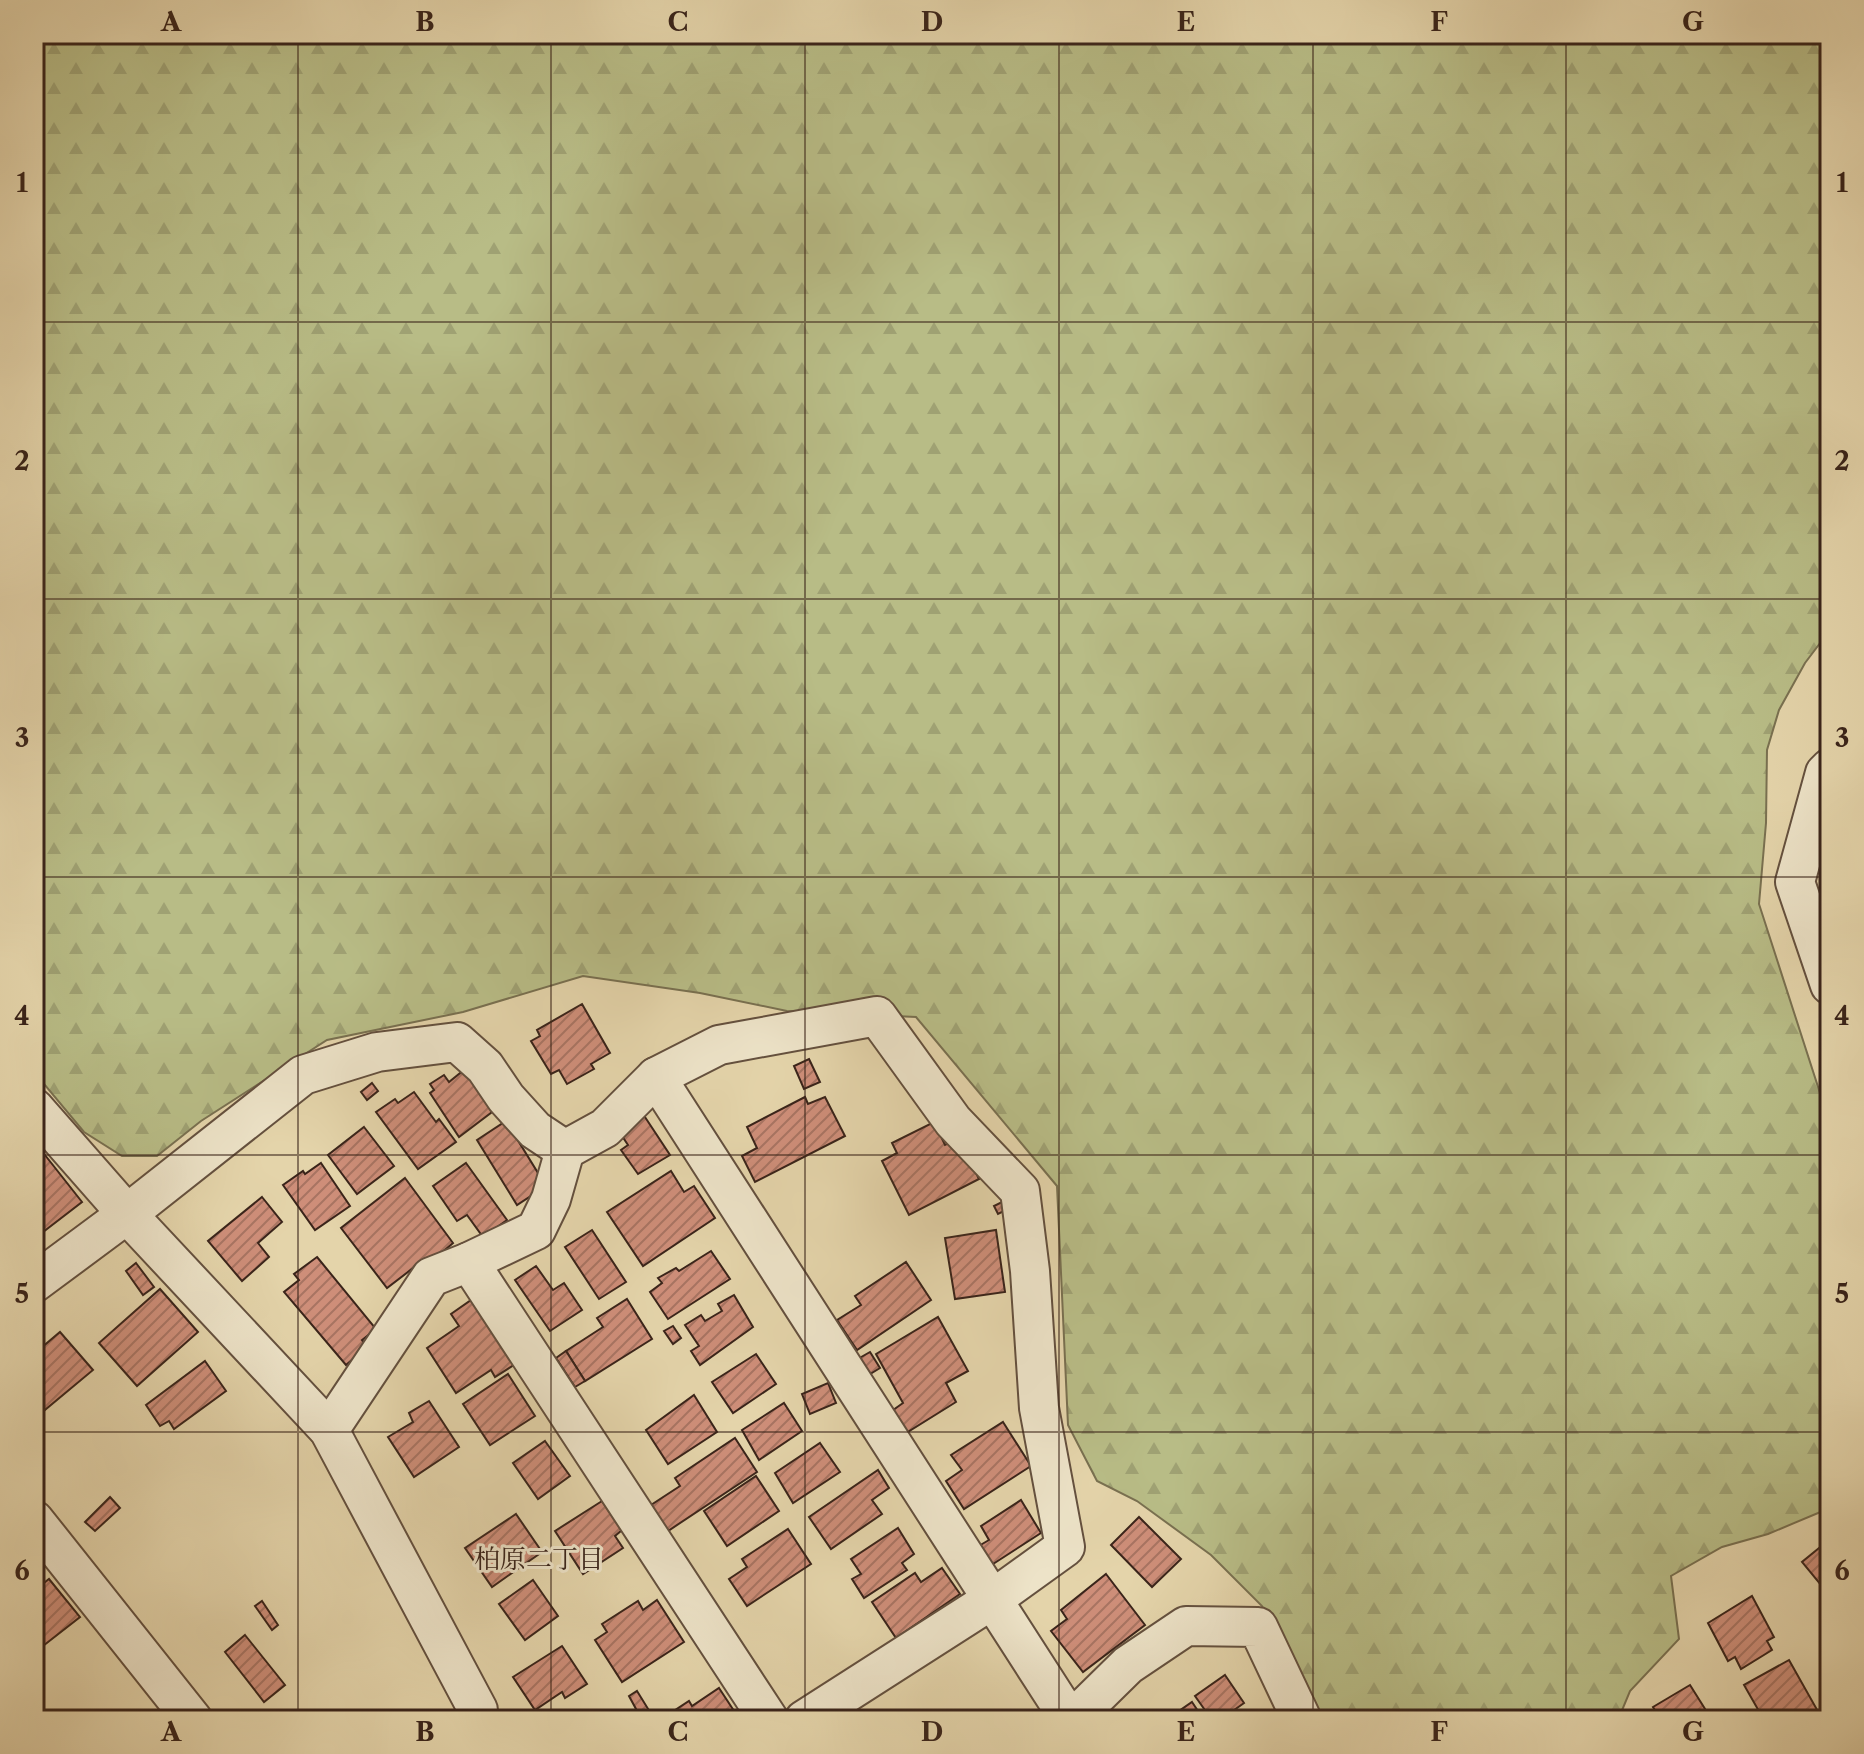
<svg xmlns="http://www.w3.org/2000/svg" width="1864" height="1754" viewBox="0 0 1864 1754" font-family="'Libre Caslon Text','Noto Serif JP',serif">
<defs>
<pattern id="forest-firs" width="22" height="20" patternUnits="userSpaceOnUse" patternTransform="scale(2)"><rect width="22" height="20" fill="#b8bc86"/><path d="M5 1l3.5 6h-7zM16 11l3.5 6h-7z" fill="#9fa173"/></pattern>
<pattern id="building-hatch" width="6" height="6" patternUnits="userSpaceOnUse" patternTransform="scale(2)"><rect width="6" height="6" fill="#ce8e79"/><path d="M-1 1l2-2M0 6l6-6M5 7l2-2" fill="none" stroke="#a87462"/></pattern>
</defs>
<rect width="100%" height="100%" fill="#e4d4aa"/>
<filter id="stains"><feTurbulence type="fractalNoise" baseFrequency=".0025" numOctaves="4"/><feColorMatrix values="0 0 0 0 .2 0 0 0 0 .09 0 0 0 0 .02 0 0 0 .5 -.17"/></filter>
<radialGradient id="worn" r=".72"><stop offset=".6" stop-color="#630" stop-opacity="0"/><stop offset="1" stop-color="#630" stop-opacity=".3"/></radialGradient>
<!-- forest -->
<path fill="url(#forest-firs)" stroke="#797050" stroke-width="2" d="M34,34H1830V630L1805,663L1779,710L1767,750L1766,823L1759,904L1830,1124V1508L1768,1534L1722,1547L1671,1576L1679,1639L1630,1691L1618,1720H1320L1262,1606L1211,1555L1137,1501L1097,1481L1068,1425L1057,1186L916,1017L787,1011L700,993L583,976L463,1012L327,1040L201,1121L157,1156H122L84,1132L34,1072Z"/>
<!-- building -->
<g fill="url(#building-hatch)" stroke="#3a241a" stroke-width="2">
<path d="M582,1004L610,1053L591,1064L594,1069L567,1084L559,1070L551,1074L531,1041L540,1036L537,1030Z"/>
<path d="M809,1059L820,1082L804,1089L794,1066Z"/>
<path d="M470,1065L500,1106L459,1137L430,1093L434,1090L430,1084L444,1075L449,1082Z"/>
<path d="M372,1083L378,1091L367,1100L361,1092Z"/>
<path d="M414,1092L436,1122L439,1119L456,1142L418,1169L376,1112L395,1099L398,1103Z"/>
<path d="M805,1097L808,1104L825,1097L845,1136L755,1182L742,1156L757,1148L747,1127Z"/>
<path d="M639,1108L670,1155L638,1174L621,1150L628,1145L614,1124Z"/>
<path d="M506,1121L546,1186L517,1205L477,1140Z"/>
<path d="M934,1122L945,1145L959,1138L979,1179L909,1215L882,1161L897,1153L892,1143Z"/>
<path d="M364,1127L394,1166L357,1194L328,1155Z"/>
<path d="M41,1150L82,1202L34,1239V1156Z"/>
<path d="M321,1163L350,1206L315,1230L283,1185L303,1171L305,1174Z"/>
<path d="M466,1163L507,1220L483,1237L467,1215L457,1221L433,1186Z"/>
<path d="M671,1171L684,1192L694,1186L715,1218L643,1266L607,1212Z"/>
<path d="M405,1178L453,1243L425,1267L421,1262L387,1288L341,1228Z"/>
<path d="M262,1197L282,1222L258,1243L269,1257L242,1281L208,1241Z"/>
<path d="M1004,1201L1008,1209L998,1214L994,1206Z"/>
<path d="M592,1230L626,1282L599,1299L565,1247Z"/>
<path d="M996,1230L1005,1292L955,1299L945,1238Z"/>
<path d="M711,1251L730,1279L668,1319L650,1292L662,1283L658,1278L676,1268L679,1271Z"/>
<path d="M317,1257L376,1329L362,1340L368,1346L346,1365L284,1292L299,1280L294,1274Z"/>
<path d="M906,1262L931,1300L857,1350L837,1320L861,1305L855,1296Z"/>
<path d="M136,1263L154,1287L143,1295L126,1271Z"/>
<path d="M536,1266L553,1290L564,1283L582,1310L550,1331L515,1280Z"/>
<path d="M160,1289L198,1332L137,1386L99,1343Z"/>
<path d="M734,1295L753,1327L700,1365L691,1351L699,1346L685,1325L701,1315L705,1321L722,1311L718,1304Z"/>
<path d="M474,1298L517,1363L495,1377L491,1370L456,1393L427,1348L459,1326L451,1314Z"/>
<path d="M627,1299L652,1339L585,1381L566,1351L603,1327L597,1318Z"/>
<path d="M938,1317L968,1371L946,1383L956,1402L898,1438L886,1415L903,1403L876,1354Z"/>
<path d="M673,1326L681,1338L673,1344L664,1331Z"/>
<path d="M60,1332L93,1370L34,1419V1354Z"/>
<path d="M566,1351L585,1381L575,1387L556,1358Z"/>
<path d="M870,1352L880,1368L867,1376L856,1360Z"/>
<path d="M756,1354L776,1384L733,1413L712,1382Z"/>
<path d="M205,1361L226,1391L174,1429L169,1421L160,1426L146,1405Z"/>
<path d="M508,1374L535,1416L490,1445L463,1404Z"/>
<path d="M828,1383L836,1403L810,1414L802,1394Z"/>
<path d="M694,1395L717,1432L668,1464L646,1430Z"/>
<path d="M429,1401L459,1447L414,1477L388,1437L413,1422L409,1413Z"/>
<path d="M784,1403L802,1431L759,1460L742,1430Z"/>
<path d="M1003,1422L1031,1466L964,1509L946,1481L962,1470L951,1455Z"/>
<path d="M735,1438L757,1472L668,1531L651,1505L680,1486L675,1478Z"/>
<path d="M545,1441L570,1476L538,1499L513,1463Z"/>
<path d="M820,1443L840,1472L793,1503L775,1473Z"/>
<path d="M878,1470L889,1488L872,1500L882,1514L831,1549L809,1517Z"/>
<path d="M756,1476L779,1511L727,1546L704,1511Z"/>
<path d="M110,1497L120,1508L95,1531L85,1522Z"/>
<path d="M1021,1500L1041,1533L990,1566L977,1547L989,1540L981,1526Z"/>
<path d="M602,1501L622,1530L615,1536L623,1548L583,1574L555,1531Z"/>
<path d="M516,1514L542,1552L492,1587L465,1548Z"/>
<path d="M1139,1517L1181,1559L1152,1587L1111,1545Z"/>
<path d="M898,1528L914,1554L902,1563L907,1570L864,1598L852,1579L861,1574L851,1559Z"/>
<path d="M788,1529L811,1564L747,1606L729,1579L747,1567L742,1559Z"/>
<path d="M1830,1539V1596L1802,1562Z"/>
<path d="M34,1547L47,1557L34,1567Z"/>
<path d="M942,1568L960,1594L896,1638L872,1602L915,1573L921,1582Z"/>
<path d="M1106,1574L1145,1625L1083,1672L1051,1631L1067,1619L1061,1610Z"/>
<path d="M49,1579L80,1617L34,1653V1591Z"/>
<path d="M533,1580L558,1616L525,1640L499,1604Z"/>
<path d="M1752,1596L1774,1637L1767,1641L1772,1650L1741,1669L1735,1657L1728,1661L1708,1623Z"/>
<path d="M657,1600L684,1642L622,1682L595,1640L607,1632L602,1624L638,1601L643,1610Z"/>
<path d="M262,1601L278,1625L272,1630L255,1606Z"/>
<path d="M245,1635L285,1685L264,1702L225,1652Z"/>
<path d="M562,1646L587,1684L565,1698L562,1692L535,1710L513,1677Z"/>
<path d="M1789,1660L1820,1715L1811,1720H1764L1744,1685Z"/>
<path d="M1225,1675L1244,1703L1220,1720H1212L1195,1696Z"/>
<path d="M1690,1685L1712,1720H1661L1653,1707Z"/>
<path d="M719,1688L740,1720H660L689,1701L692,1706Z"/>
<path d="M637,1691L650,1712L642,1720L629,1696Z"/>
<path d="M1192,1702L1204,1720H1166Z"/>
</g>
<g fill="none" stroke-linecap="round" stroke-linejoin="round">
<defs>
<g id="minor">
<path d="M1830,768L1825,773L1795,882L1830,985"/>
<path d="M656,1077L1070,1720"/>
<path d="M34,1108L127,1214L329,1430L478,1710V1720"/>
<path d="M469,1262L536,1230L551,1199L565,1150L605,1128L656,1077L719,1045L877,1016L953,1121L1020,1191L1030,1271L1039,1408L1065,1547L993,1599L804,1720"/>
<path d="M34,1283L127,1214L303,1075L377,1052L457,1042L485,1067L506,1098L535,1130L565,1150"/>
<path d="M329,1430L431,1277L469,1262L769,1720"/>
<path d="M34,1520L193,1720"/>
<path d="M1072,1720L1128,1665L1186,1626L1258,1627L1302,1720"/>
</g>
</defs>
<!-- minor casing -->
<use href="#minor" stroke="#64503e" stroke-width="42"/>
<!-- minor -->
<use href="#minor" stroke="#ede3c8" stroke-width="38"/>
</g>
<!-- grid -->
<path fill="none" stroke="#3a241a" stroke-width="2" stroke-opacity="0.55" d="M298,34V1720M551,34V1720M805,34V1720M1059,34V1720M1313,34V1720M1566,34V1720M34,322H1830M34,599H1830M34,877H1830M34,1155H1830M34,1432H1830"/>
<g text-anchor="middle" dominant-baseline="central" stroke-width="6" stroke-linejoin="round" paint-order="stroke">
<!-- neighbourhood labels -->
<g font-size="26" fill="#3a241a" stroke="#ede3c8">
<text x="539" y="1559">柏原二丁目</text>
</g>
</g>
<!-- margin -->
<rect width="1864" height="1754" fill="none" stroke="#e4d4aa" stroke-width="88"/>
<rect x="44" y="44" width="1776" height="1666" fill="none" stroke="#3a241a" stroke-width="3"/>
<g font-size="26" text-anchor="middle" font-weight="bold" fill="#3a241a">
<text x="171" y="31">A</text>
<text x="425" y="31">B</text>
<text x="678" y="31">C</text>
<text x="932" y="31">D</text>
<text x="1186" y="31">E</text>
<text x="1439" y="31">F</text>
<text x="1693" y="31">G</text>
<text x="22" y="192">1</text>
<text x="1842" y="192">1</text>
<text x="22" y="470">2</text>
<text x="1842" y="470">2</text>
<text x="22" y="747">3</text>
<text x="1842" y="747">3</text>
<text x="22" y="1025">4</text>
<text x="1842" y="1025">4</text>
<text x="22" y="1303">5</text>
<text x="1842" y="1303">5</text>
<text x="22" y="1580">6</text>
<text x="1842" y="1580">6</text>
<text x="171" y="1741">A</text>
<text x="425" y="1741">B</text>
<text x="678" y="1741">C</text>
<text x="932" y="1741">D</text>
<text x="1186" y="1741">E</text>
<text x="1439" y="1741">F</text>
<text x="1693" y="1741">G</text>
</g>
<rect width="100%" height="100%" filter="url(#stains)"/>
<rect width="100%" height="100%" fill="url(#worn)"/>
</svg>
